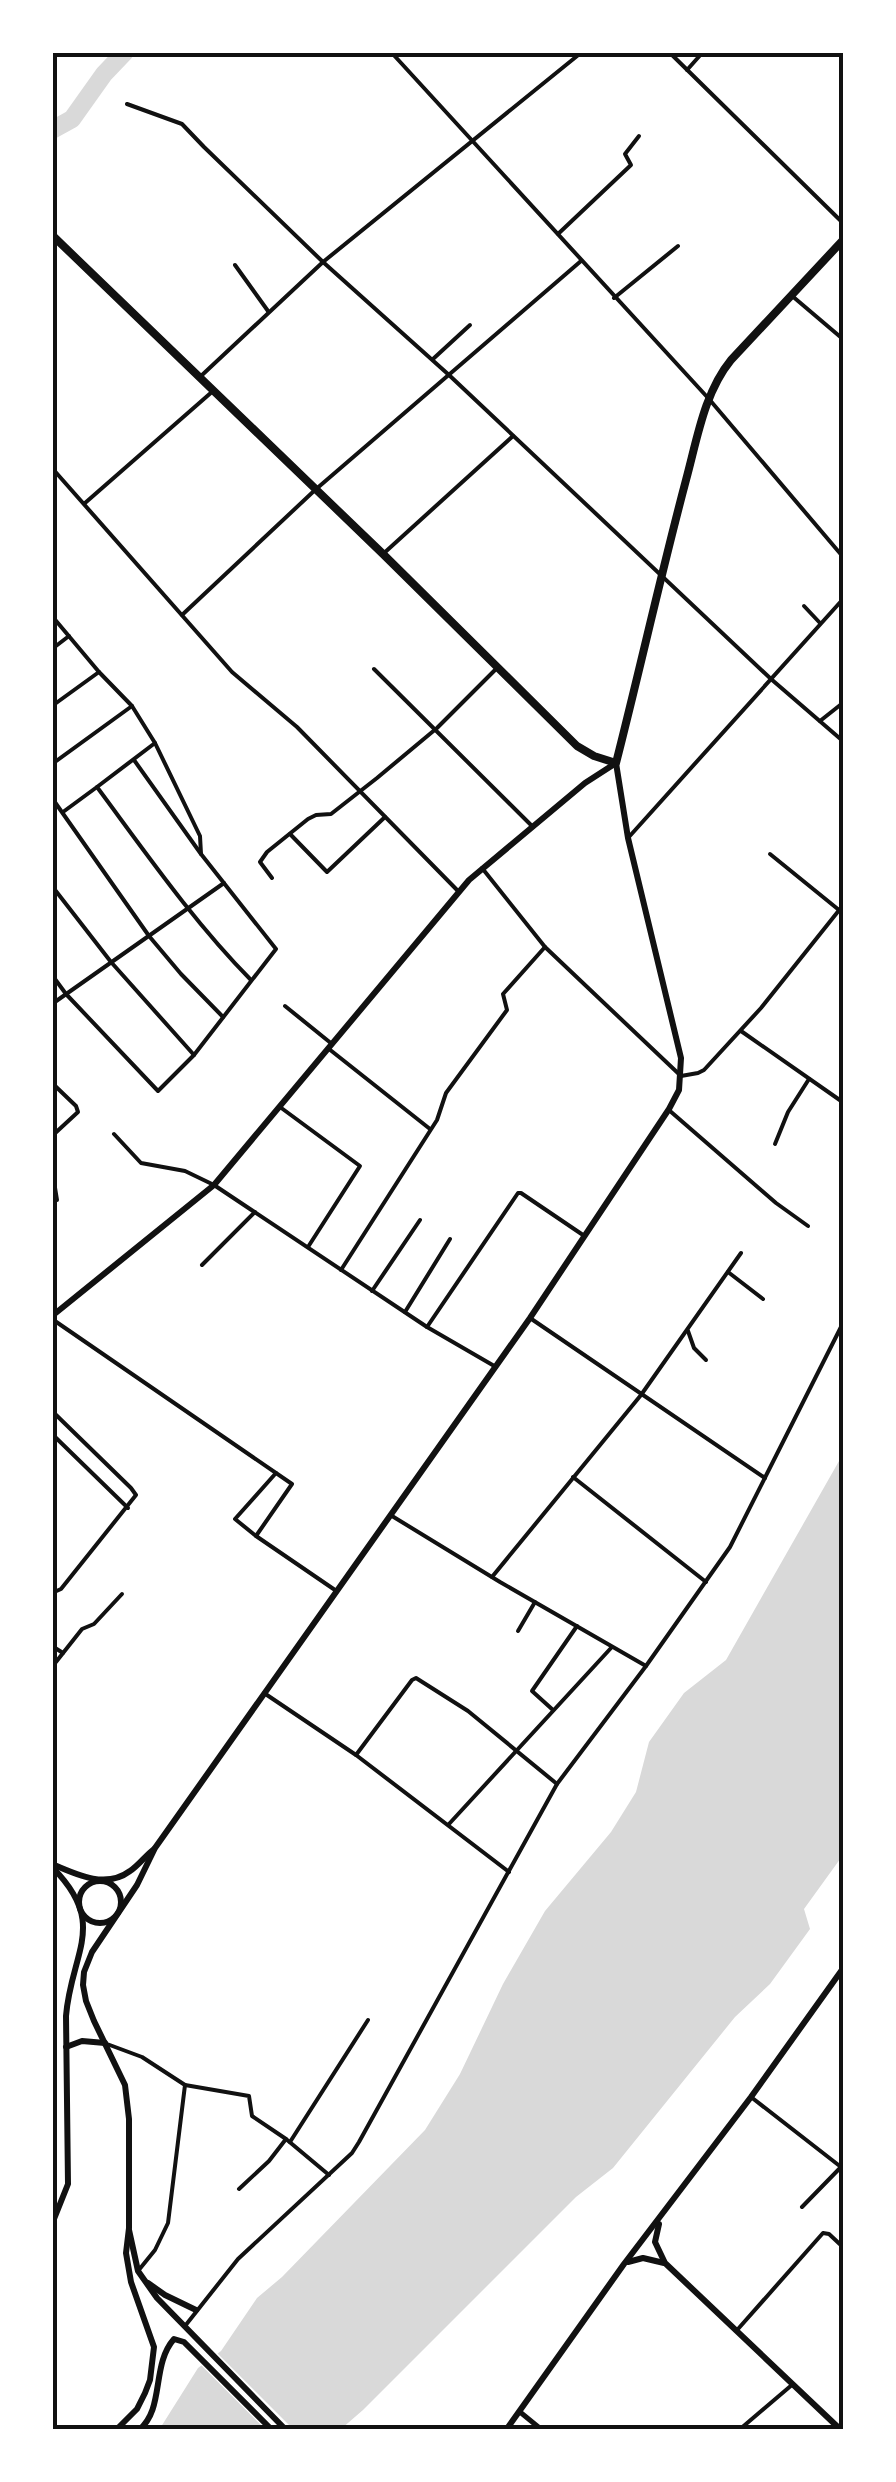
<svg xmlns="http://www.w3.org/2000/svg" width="896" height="2482" viewBox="0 0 896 2482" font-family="'Playfair Display',serif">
<rect width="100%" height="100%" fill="#fff"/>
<!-- water -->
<path fill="#d9d9d9" d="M843,1454V1855L804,1909L810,1929L770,1984L735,2017L613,2168L576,2197L363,2410L341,2429L159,2430L198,2368L221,2351L257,2298L282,2277L425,2130L460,2074L503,1984L545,1911L611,1832L636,1792L649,1742L684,1693L726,1660Z"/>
<!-- pier -->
<path fill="#fff" d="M214,2350L293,2429H265L198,2362Z"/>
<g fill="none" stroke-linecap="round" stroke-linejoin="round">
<!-- river -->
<path stroke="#d9d9d9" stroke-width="18" d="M52,130L72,119L104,74L125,52"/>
<!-- minor -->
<g stroke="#111" stroke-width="4">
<path d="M391,52L709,399L844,558"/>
<path d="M669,52L844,224"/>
<path d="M687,70L703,52"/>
<path d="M127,104L182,124L204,147L323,262L449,375L771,679L844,742"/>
<path d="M558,234L631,165L625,154L639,136"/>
<path d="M235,265L268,311"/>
<path d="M791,295L844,340"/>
<path d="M614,298L678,246"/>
<path d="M433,359L470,325"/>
<path d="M201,376L323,262L582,52"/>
<path d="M52,468L232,672L297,727L459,892"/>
<path d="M85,503L213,391"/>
<path d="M383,554L513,436"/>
<path d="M804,606L820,623"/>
<path d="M182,615L315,490L581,261"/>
<path d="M52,616L99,672L132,706L155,743L200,836L201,854"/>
<path d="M52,649L69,636"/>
<path d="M374,669L533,827"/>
<path d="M52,706L99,672"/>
<path d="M820,721L844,702"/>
<path d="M155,743L97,787C146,853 193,921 251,980"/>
<path d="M52,764L132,706"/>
<path d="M52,798L149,936L181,974L223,1017"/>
<path d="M63,812L97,787"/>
<path d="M290,834L327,872L385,817"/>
<path d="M628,838L844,598"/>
<path d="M770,854L839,910"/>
<path d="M482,868L545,947L681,1076L698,1073L704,1070L761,1008L844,904"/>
<path d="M272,878L260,862L267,852L308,819L316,815L331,814L377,778L437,728L497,668"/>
<path d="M52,886L111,962L194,1055"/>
<path d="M52,975L66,994L158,1091L194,1055L276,949L201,854L134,760"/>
<path d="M52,1004L224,883"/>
<path d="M285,1006L332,1044"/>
<path d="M741,1031L844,1103"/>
<path d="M329,1049L430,1129"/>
<path d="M52,1083L76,1106L78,1112L52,1136"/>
<path d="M280,1107L360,1166L308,1247"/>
<path d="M670,1111L776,1203L808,1226"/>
<path d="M114,1134L141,1163L185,1171L214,1185L427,1327L496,1367"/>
<path d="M775,1144L788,1112L809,1079"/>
<path d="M52,1169L57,1200"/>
<path d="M202,1265L255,1212"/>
<path d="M341,1270L437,1120L446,1093L507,1010L503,994L545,947"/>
<path d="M728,1272L763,1299"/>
<path d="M372,1291L420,1220"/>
<path d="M405,1312L450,1239"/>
<path d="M530,1318L765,1478"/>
<path d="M52,1319L292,1484L256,1536L335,1590"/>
<path d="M427,1327L518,1193H521L583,1235"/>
<path d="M688,1331L694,1348L706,1360"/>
<path d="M52,1411L131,1488L136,1495L61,1589L52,1593"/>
<path d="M52,1434L128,1508"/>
<path d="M573,1477L706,1582"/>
<path d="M392,1516L500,1582L646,1666"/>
<path d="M256,1536L235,1519L276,1473"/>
<path d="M492,1577L641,1395L741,1253"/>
<path d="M518,1631L535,1602"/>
<path d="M52,1646L63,1653"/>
<path d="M52,1667L82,1629L94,1624L122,1594"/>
<path d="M264,1693L356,1755L509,1872"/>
<path d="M553,1710L532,1691L577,1626"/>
<path d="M356,1755L412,1680L416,1678L468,1711L557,1784"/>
<path d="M449,1824L611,1648"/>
<path d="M107,2044L142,2057L185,2085L168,2223L155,2250L138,2271"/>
<path d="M185,2085L249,2096L252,2116L286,2139L329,2175"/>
<path d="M751,2097L841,2167L802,2207"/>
<path d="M290,2142L368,2020"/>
<path d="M239,2189L269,2161L286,2139"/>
<path d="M185,2326L238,2259L352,2153L359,2142L557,1784L646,1666L730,1547L844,1321"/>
<path d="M738,2329L823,2233L829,2234L844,2248"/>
<path d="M739,2430L793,2384"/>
</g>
<!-- tertiary -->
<path stroke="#111" stroke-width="5" d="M520,2412L542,2430"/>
<!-- secondary -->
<g stroke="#111" stroke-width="6">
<path d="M52,1316L214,1185L469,880L585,783L616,763L628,838L681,1058L679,1090L669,1109L530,1318L155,1848L137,1885L92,1952L84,1972L83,1985L86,2001L94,2021L125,2085L129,2119V2228L126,2253L131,2282L154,2347L150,2380L145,2393L137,2409L116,2430"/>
<path d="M52,1864C77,1875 106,1889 130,1871C139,1865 145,1856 154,1849"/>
<path d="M52,1867C109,1924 71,1952 66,2016L68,2184L52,2224"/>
<circle cx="100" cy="1902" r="21"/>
<path d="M66,2047L82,2041L105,2043"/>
<path d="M129,2230L138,2271L157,2298L286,2430"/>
<path d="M148,2283L165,2295L196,2310"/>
<path d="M52,2427L57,2430"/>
<path d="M139,2430C165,2409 151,2365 174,2339L184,2342L272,2430"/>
</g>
<!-- primary -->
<g stroke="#111" stroke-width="6">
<path d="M659,2224L655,2242L665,2263L841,2430"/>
<path d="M628,2262L643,2258L664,2263"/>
<path d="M506,2430L624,2264L751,2097L844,1967"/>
</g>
<!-- trunk -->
<path stroke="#111" stroke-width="8" d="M52,235L383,554L577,746L594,756L616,763C640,669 661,574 686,480C697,440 704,393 731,360L844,239"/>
</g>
<!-- border -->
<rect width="896" height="2482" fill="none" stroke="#ffffff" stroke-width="110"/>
<rect x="55" y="55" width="786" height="2372" fill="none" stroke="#111" stroke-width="4"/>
</svg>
